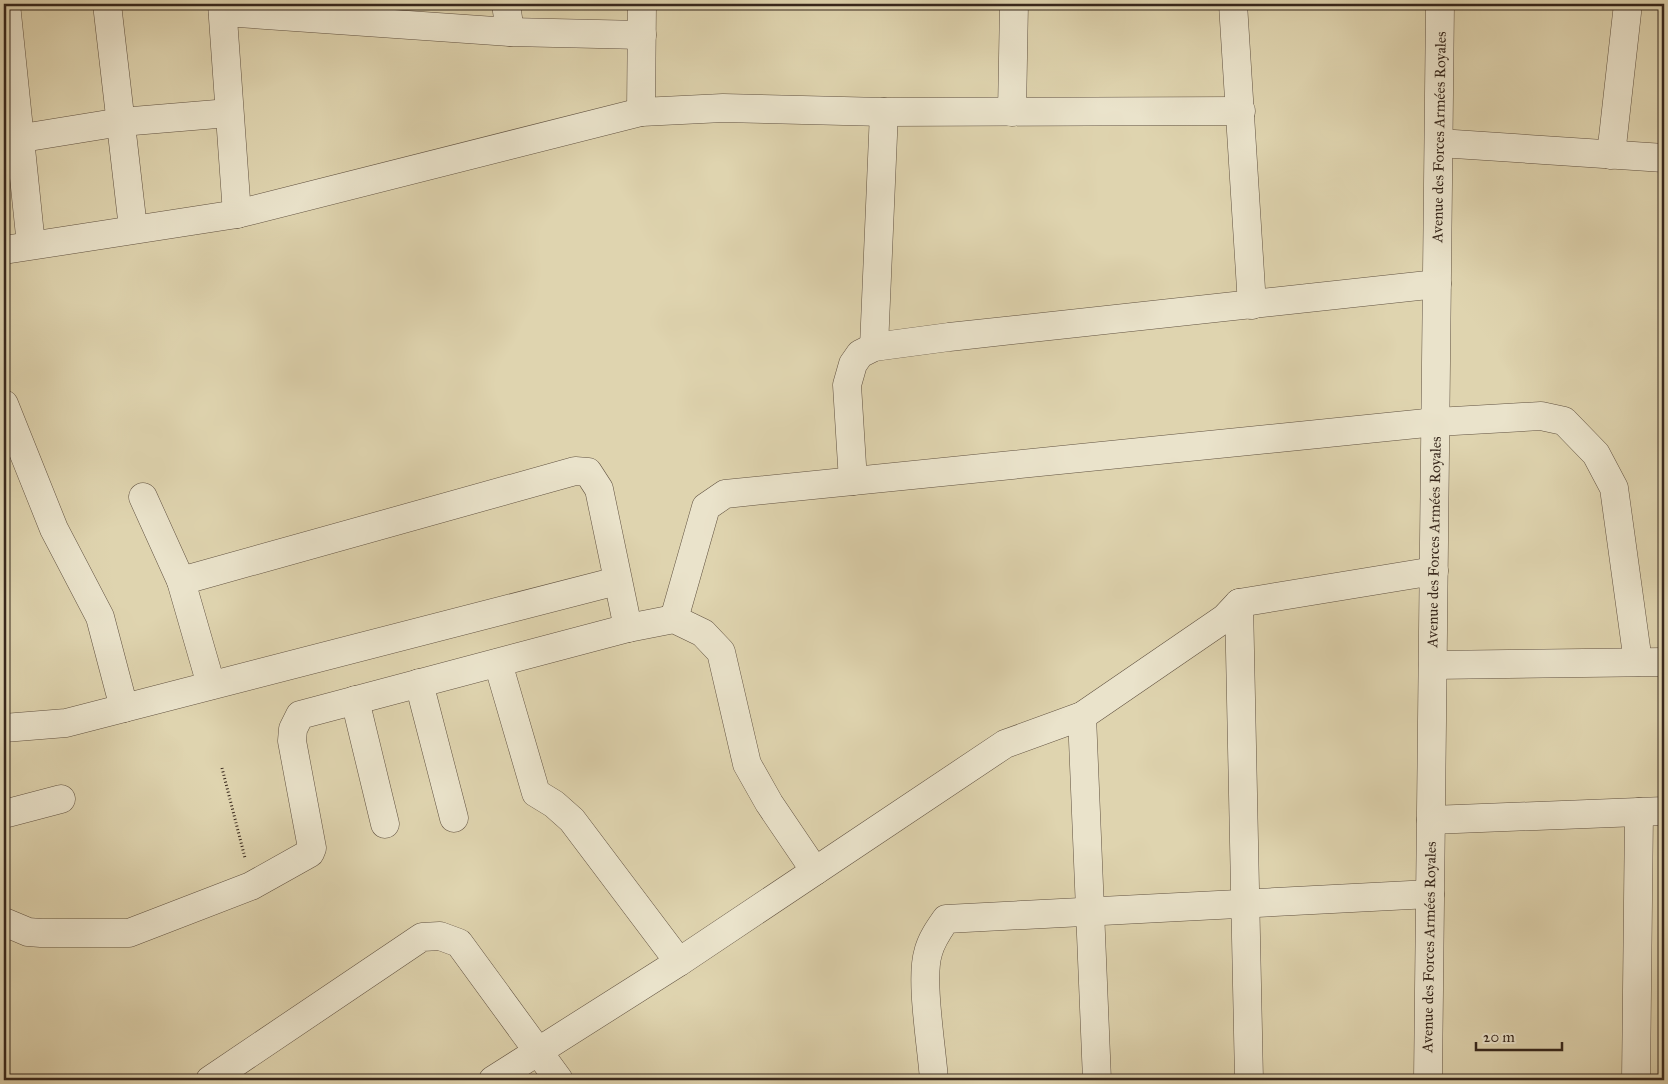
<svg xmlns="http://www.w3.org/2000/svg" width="1668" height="1084" viewBox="0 0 1668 1084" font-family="'IM FELL Great Primer',serif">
<rect width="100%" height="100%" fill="#dfd4af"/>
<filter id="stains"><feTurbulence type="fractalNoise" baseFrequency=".004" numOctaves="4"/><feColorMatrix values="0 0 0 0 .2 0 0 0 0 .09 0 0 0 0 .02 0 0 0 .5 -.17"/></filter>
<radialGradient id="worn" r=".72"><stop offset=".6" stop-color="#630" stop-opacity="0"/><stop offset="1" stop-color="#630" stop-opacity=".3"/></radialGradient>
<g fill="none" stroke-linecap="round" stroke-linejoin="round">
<defs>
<g id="street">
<path d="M6,4L31,245"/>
<path d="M107,4L133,228"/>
<path d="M222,4L237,214"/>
<path d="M506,4L510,32"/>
<path d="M1233,4L1252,305"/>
<path d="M223,12L510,32L642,35"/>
<path d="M641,112L642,4"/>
<path d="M1012,112L1014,4"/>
<path d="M4,141L121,122L229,113"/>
<path d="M1439,143L1664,158"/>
<path d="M1611,155L1628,4"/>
<path d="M4,250L237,214L641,112L723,108L884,112L1241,111"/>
<path d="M874,347L884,112"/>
<path d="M4,404L54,529L100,617L124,708"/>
<path d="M853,481L847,385L853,364L860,354L874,347L949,337L1437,284"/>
<path d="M143,497L181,581L211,685"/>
<path d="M181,581L575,471L588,472L599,489L628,628"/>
<path d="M1239,603L1249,1080"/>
<path d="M674,619L706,507L725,494L1436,422L1541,416L1564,421L1596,454L1614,488L1638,662"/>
<path d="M498,663L536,793L554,804L572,820L679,962"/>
<path d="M1433,665L1664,662"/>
<path d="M419,683L454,818"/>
<path d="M355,700L385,824"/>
<path d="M1082,716L1097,1080"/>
<path d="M4,728L66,723L617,581"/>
<path d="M4,814L61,799"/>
<path d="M1431,820L1664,811"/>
<path d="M4,922L28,932L41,933H129L251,886L310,853L312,848L292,741L293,729L300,715L628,628L674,619L703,633L721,652L747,764L769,803L815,871"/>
<path d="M210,1080L422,937L440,936L459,943L559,1080"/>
<path d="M493,1080L679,962L1005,744L1082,716L1225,618L1239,603L1434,571"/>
<path d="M934,1080C932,1049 920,980 928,953C931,940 939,929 946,919L1430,894"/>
<path d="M1428,1080L1440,4"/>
<path d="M1636,1080L1639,812"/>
</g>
</defs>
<!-- street casing -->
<use href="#street" stroke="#615241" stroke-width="29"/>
<!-- path -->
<path stroke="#37271c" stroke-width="3" stroke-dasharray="1 2.5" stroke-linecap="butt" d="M222,768L245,858"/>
<!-- street -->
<use href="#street" stroke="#eae3cb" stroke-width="28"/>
</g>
<g text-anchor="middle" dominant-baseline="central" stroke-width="4" stroke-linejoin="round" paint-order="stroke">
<!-- street labels -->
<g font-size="15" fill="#37271c" stroke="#eae3cb">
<text transform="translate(1439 137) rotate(-89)">Avenue des Forces Armées Royales</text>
<text transform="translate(1434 542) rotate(-89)">Avenue des Forces Armées Royales</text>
<text transform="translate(1429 947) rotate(-89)">Avenue des Forces Armées Royales</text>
</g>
</g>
<!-- margin -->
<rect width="1668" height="1084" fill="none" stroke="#dfd4af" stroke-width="20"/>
<rect x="5" y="5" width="1658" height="1074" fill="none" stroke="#37271c" stroke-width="2.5"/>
<rect x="10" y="10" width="1648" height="1064" fill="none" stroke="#37271c"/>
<!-- scale -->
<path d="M1476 1042v8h86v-8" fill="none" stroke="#37271c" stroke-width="2.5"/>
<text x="1483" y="1042" font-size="15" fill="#37271c" stroke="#eae3cb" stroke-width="4" paint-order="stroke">20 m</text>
<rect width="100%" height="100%" filter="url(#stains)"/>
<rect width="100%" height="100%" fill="url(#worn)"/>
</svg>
